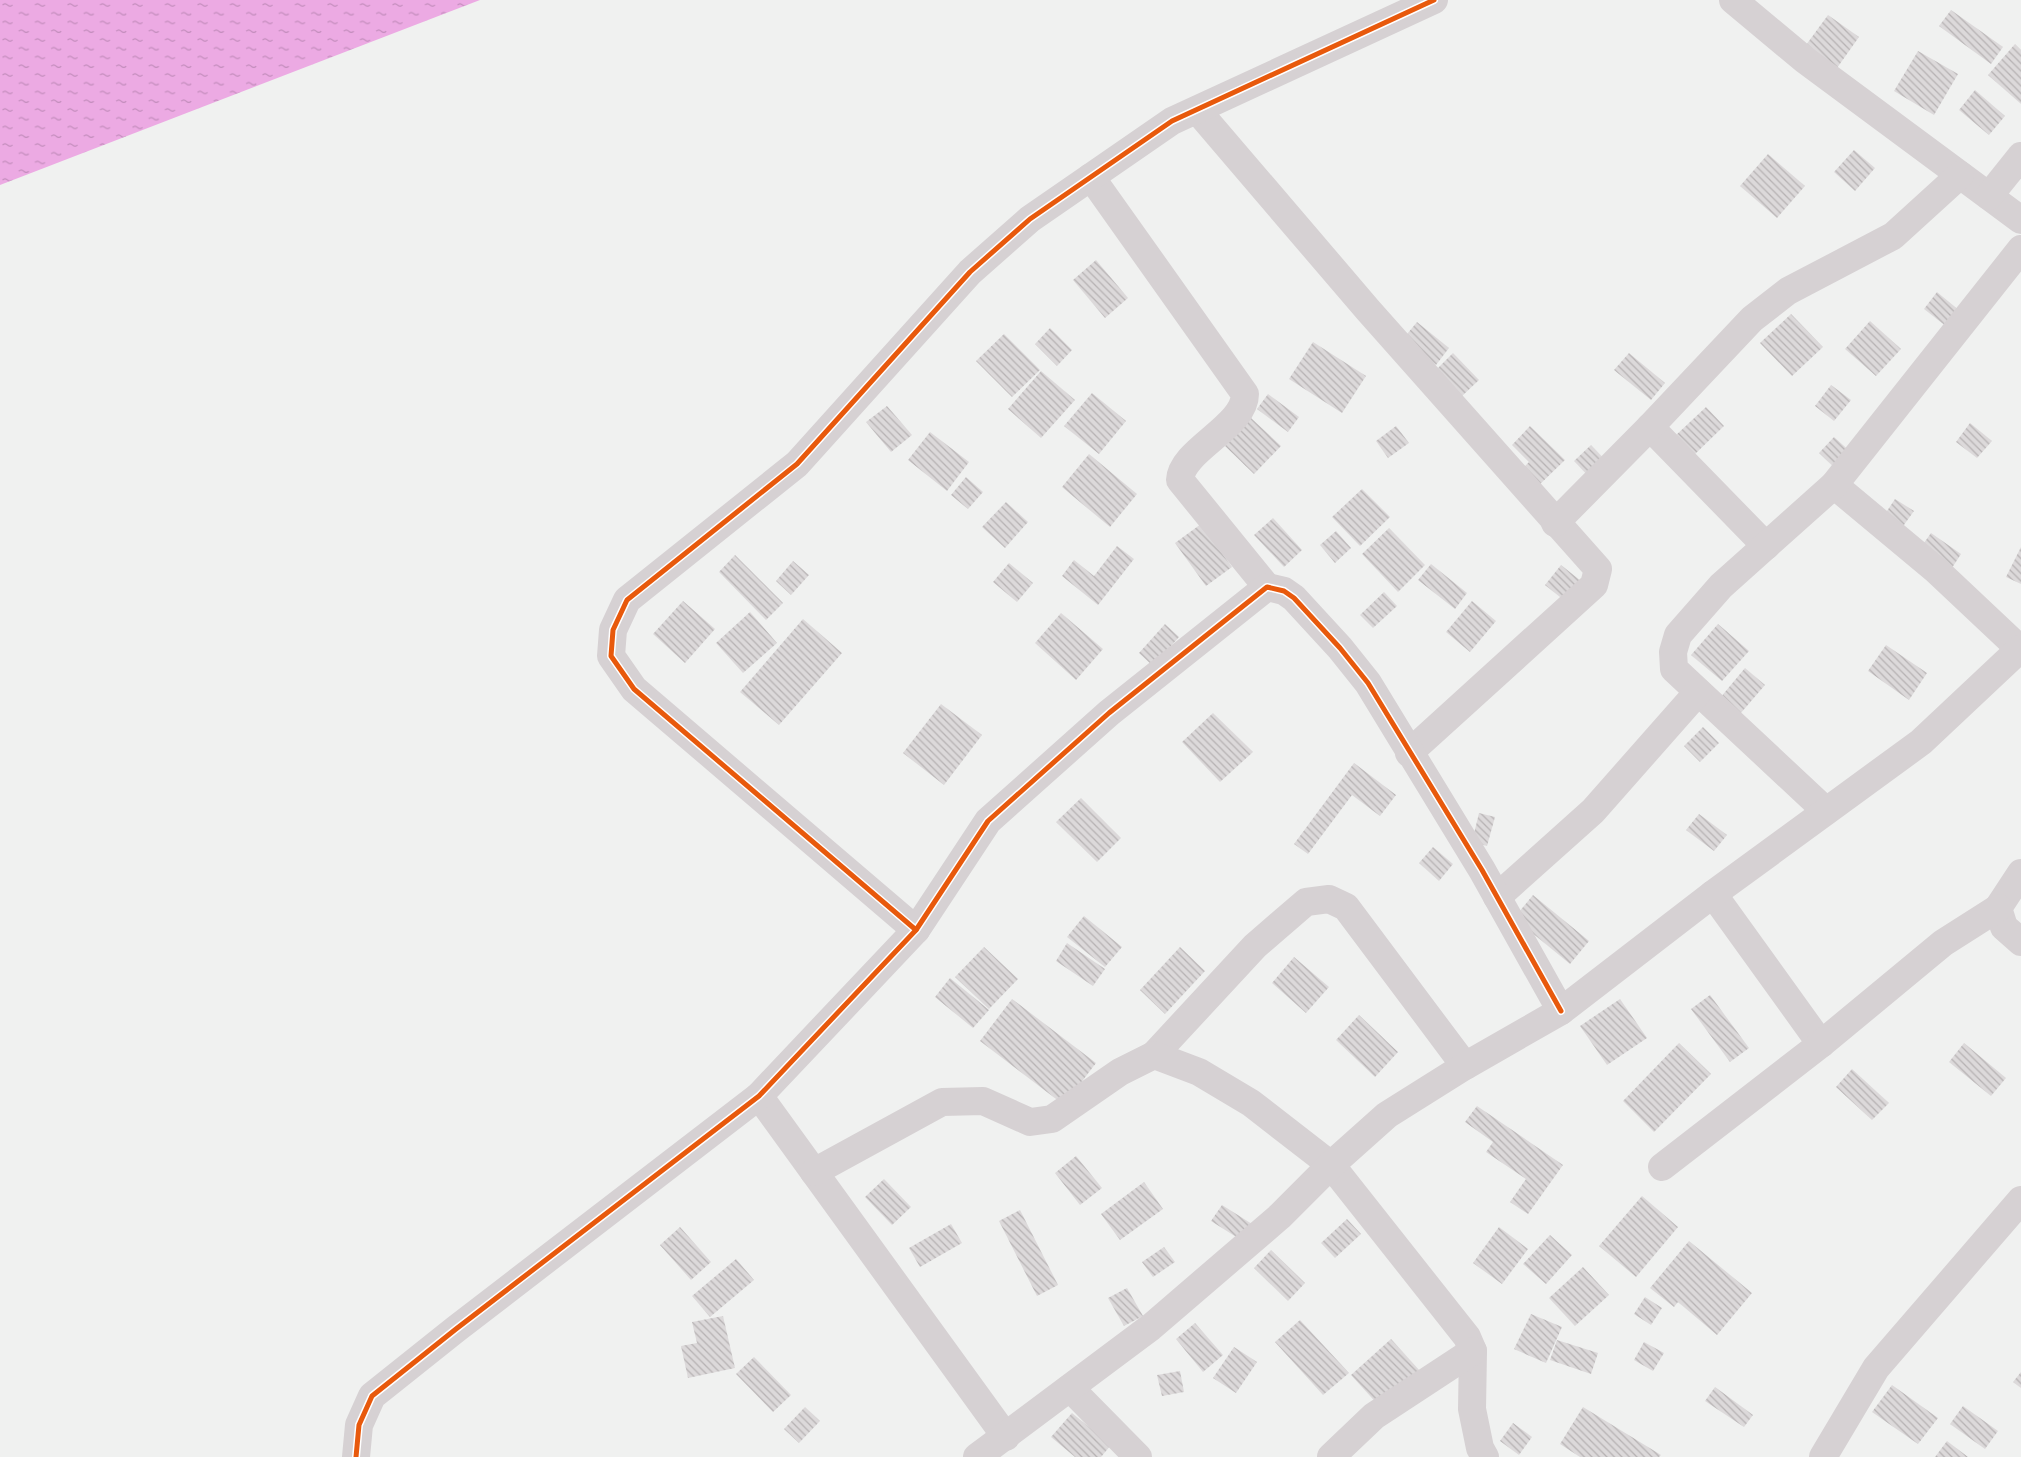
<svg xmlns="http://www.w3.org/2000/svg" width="2021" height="1457" viewBox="0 0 2021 1457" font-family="'PT Sans',sans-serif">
<defs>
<pattern id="water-ripples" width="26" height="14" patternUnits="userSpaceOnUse" patternTransform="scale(1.25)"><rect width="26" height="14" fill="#ecaae3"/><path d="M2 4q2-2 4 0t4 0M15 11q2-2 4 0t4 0" fill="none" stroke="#c28cbb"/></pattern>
<pattern id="building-back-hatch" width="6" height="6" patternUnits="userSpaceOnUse" patternTransform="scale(1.25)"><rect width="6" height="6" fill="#dcd9da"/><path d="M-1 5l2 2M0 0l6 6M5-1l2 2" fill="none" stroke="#b6b2b3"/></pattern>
</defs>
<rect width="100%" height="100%" fill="#f0f1f0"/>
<!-- water -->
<path fill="url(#water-ripples)" d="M0,0H480L0,185Z"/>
<!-- building -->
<g fill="url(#building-back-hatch)">
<path d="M1951,10L2003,47L1991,64L1939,26Z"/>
<path d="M1828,15L1859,37L1837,68L1806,45Z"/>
<path d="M2015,44L2021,50V104L1988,75Z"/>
<path d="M1918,51L1958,74L1934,115L1894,91Z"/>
<path d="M1975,90L2005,116L1989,135L1959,110Z"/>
<path d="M1854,150L1875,168L1855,191L1834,172Z"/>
<path d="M1768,154L1805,186L1777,218L1740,186Z"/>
<path d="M1096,260L1128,298L1105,318L1073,280Z"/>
<path d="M1937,292L1960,311L1947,327L1924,309Z"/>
<path d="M1791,314L1823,347L1792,376L1760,343Z"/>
<path d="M1870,321L1901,349L1876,376L1845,349Z"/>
<path d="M1417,322L1449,348L1436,365L1403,339Z"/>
<path d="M1050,328L1072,350L1057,366L1035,344Z"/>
<path d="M1004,334L1040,370L1012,397L976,361Z"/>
<path d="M1313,342L1366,376L1342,413L1289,379Z"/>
<path d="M1453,353L1479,380L1461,397L1435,371Z"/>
<path d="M1629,353L1665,383L1651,400L1614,370Z"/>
<path d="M1041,371L1075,400L1041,438L1008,409Z"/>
<path d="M1831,385L1851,400L1834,421L1815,406Z"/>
<path d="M1092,393L1126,421L1099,454L1064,426Z"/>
<path d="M1268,394L1299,417L1288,432L1257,409Z"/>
<path d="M887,406L912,435L891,452L866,422Z"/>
<path d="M1706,407L1724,426L1693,456L1674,437Z"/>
<path d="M1251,418L1281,446L1254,474L1225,446Z"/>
<path d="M1970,423L1992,441L1977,458L1956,442Z"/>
<path d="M1396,426L1409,443L1388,458L1376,441Z"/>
<path d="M1530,426L1565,460L1535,489L1518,473L1529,462L1512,445Z"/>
<path d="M930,432L969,462L947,491L908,460Z"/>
<path d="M1834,437L1853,454L1838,471L1819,453Z"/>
<path d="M1591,445L1609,464L1592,480L1574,461Z"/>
<path d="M1089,454L1137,494L1110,527L1062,487Z"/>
<path d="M966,477L983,492L968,509L951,495Z"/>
<path d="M1362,489L1390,517L1360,546L1332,517Z"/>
<path d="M1895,499L1914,511L1901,529L1883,517Z"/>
<path d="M1006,502L1028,522L1005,548L982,527Z"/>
<path d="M1273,518L1302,550L1284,567L1254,535Z"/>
<path d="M1201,524L1232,567L1206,586L1175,543Z"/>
<path d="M1389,528L1425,565L1398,592L1362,554Z"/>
<path d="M1336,531L1351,548L1335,563L1320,545Z"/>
<path d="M1931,533L1961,554L1950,571L1919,550Z"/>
<path d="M1117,546L1134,559L1098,605L1062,576L1074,560L1094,576Z"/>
<path d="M2021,547V584L2006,577Z"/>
<path d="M735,555L783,603L766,620L719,572Z"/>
<path d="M793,561L809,575L791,595L776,581Z"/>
<path d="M1009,563L1033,583L1017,602L993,582Z"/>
<path d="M1431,564L1467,593L1455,609L1418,580Z"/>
<path d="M1561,565L1581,581L1565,601L1545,585Z"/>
<path d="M1384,592L1397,606L1373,628L1360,615Z"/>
<path d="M683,601L715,629L685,663L653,634Z"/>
<path d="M1472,601L1496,621L1470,652L1446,632Z"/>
<path d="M750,612L777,643L743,673L716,643Z"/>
<path d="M1061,613L1103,649L1076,680L1035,643Z"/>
<path d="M803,619L842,653L779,725L740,692Z"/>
<path d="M1165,624L1179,637L1153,666L1139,653Z"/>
<path d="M1718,624L1749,651L1722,681L1691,655Z"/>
<path d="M1886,645L1927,673L1909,700L1868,671Z"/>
<path d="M1745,668L1765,685L1740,714L1720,698Z"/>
<path d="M941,704L982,735L944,785L903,753Z"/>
<path d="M1213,713L1253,752L1220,782L1182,742Z"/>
<path d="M1703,727L1719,743L1700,762L1684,746Z"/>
<path d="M1354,763L1396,795L1380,816L1352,795L1308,854L1294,844Z"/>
<path d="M1081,798L1121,838L1097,862L1056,822Z"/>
<path d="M1479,813L1495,817L1487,846L1472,842Z"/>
<path d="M1699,814L1727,835L1714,851L1686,830Z"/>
<path d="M1433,847L1453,864L1439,881L1419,863Z"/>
<path d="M1533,895L1589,941L1570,964L1514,918Z"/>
<path d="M1084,916L1122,947L1105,967L1067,937Z"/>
<path d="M1067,943L1105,969L1093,986L1056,961Z"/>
<path d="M984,947L1018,979L989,1009L955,977Z"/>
<path d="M1180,947L1205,971L1165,1014L1140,990Z"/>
<path d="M1294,957L1329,987L1306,1013L1272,983Z"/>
<path d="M950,978L989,1010L973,1028L935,997Z"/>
<path d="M1710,995L1749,1048L1730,1062L1691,1009Z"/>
<path d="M1012,999L1096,1063L1064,1105L980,1041Z"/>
<path d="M1620,999L1647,1038L1607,1065L1580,1026Z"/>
<path d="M1359,1015L1398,1052L1375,1077L1336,1040Z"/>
<path d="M1679,1043L1711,1074L1654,1132L1623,1101Z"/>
<path d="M1964,1043L2006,1078L1991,1096L1949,1062Z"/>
<path d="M1852,1069L1889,1103L1872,1120L1836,1087Z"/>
<path d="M1477,1106L1563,1165L1528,1214L1510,1202L1526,1179L1486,1152L1493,1142L1465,1122Z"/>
<path d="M1076,1156L1102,1188L1080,1205L1055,1173Z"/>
<path d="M884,1179L911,1207L892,1225L865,1197Z"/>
<path d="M1144,1182L1163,1209L1120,1240L1101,1214Z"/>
<path d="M1642,1196L1678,1227L1636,1277L1599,1246Z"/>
<path d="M1222,1205L1252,1224L1241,1240L1211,1221Z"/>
<path d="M1020,1210L1058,1285L1037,1296L999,1221Z"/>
<path d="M1347,1219L1361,1234L1335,1258L1321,1243Z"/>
<path d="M951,1224L962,1243L920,1267L909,1248Z"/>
<path d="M680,1227L711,1262L691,1280L660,1245Z"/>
<path d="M1499,1227L1528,1249L1502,1284L1473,1263Z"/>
<path d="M1550,1235L1572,1255L1546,1284L1523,1264Z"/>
<path d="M1689,1241L1752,1293L1717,1335L1678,1302L1674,1307L1650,1288Z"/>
<path d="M1164,1247L1175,1262L1153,1277L1142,1262Z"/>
<path d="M1271,1250L1305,1283L1288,1301L1254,1268Z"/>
<path d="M736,1259L754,1280L710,1317L692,1296Z"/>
<path d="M1583,1267L1609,1295L1575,1326L1549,1298Z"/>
<path d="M1127,1288L1143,1316L1124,1326L1108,1298Z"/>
<path d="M1645,1297L1662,1308L1651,1325L1634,1314Z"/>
<path d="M1531,1314L1562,1327L1546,1363L1514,1349Z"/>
<path d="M723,1316L735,1368L688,1378L681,1346L697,1343L692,1322Z"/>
<path d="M1300,1320L1349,1373L1323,1395L1275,1342Z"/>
<path d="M1195,1323L1223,1355L1203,1372L1176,1339Z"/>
<path d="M1391,1339L1420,1371L1380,1407L1351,1375Z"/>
<path d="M1557,1340L1598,1353L1591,1374L1550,1360Z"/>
<path d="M1644,1342L1664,1353L1653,1371L1634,1360Z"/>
<path d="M1234,1347L1257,1362L1236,1393L1213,1378Z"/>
<path d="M754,1357L791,1395L773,1412L736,1374Z"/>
<path d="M1180,1371L1184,1392L1162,1396L1157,1375Z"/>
<path d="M2021,1372V1388L2013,1382Z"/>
<path d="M1892,1385L1938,1418L1918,1444L1872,1412Z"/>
<path d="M1715,1387L1753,1415L1744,1427L1705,1401Z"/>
<path d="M1963,1406L1998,1431L1985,1449L1950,1424Z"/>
<path d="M805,1407L820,1421L799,1443L784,1429Z"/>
<path d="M1583,1407L1661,1455L1659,1457H1580L1560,1444Z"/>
<path d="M1072,1413L1111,1445L1101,1457H1075L1051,1437Z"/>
<path d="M1513,1423L1532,1437L1519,1455L1500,1441Z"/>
<path d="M1947,1441L1968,1457H1935Z"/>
</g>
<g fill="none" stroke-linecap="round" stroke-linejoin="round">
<!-- minor -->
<g stroke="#d6d1d3" stroke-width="28">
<path d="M1733,0L1805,60L2021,220"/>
<path d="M1197,110L1368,310L1598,569L1594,585L1409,753"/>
<path d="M1091,177L1245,394C1245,427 1181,450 1180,480L1267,587"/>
<path d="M1989,196L2021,156"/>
<path d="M1650,427L1766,546"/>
<path d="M1834,485L1936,570L2021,650"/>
<path d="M1555,523L1650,427L1752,319L1788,291L1893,236L1960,175"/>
<path d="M1826,811L1674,669L1673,652L1678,635L1721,586L1834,485L2021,249"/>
<path d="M2021,873L1998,908L2004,927L2021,942"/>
<path d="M1713,894L1821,1044"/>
<path d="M1497,897L1593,811L1698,692"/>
<path d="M916,930L634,689L611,656L613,630L627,600L797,464L970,272L1030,219L1172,121L1434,0"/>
<path d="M1154,1055L1255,946L1306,902L1329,899L1346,907L1465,1066"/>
<path d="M759,1096L1006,1437"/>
<path d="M1662,1167L1821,1044L1943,943L1998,908"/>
<path d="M814,1172L942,1102L983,1101L1030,1122L1052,1119L1120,1072L1154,1055L1199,1072L1251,1103L1331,1165L1467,1337L1473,1351L1472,1409L1480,1448L1485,1457"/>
<path d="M1070,1388L1138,1457"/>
<path d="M356,1457L359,1425L372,1396L456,1329L759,1096L916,930L988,821L1109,713L1267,587L1284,591L1294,598L1340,648L1368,683L1482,870L1561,1011"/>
<path d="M977,1457L1151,1327L1279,1217L1331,1165L1387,1115L1465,1066L1561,1011L1713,894L1921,742L2020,649"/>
<path d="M1331,1457L1374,1416L1473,1351"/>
<path d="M1823,1457L1876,1368L2021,1200"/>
</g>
<defs>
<g id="cycleway">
<path d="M916,930L634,689L611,656L613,630L627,600L797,464L970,272L1030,219L1172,121L1434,0"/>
<path d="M356,1457L359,1425L372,1396L456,1329L759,1096L916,930L988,821L1109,713L1267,587L1284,591L1294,598L1340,648L1368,683L1482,870L1561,1011"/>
</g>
</defs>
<!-- cycleway casing -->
<use href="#cycleway" stroke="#fff" stroke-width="8"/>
<!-- cycleway -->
<use href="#cycleway" stroke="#e8590c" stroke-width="5"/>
</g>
</svg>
